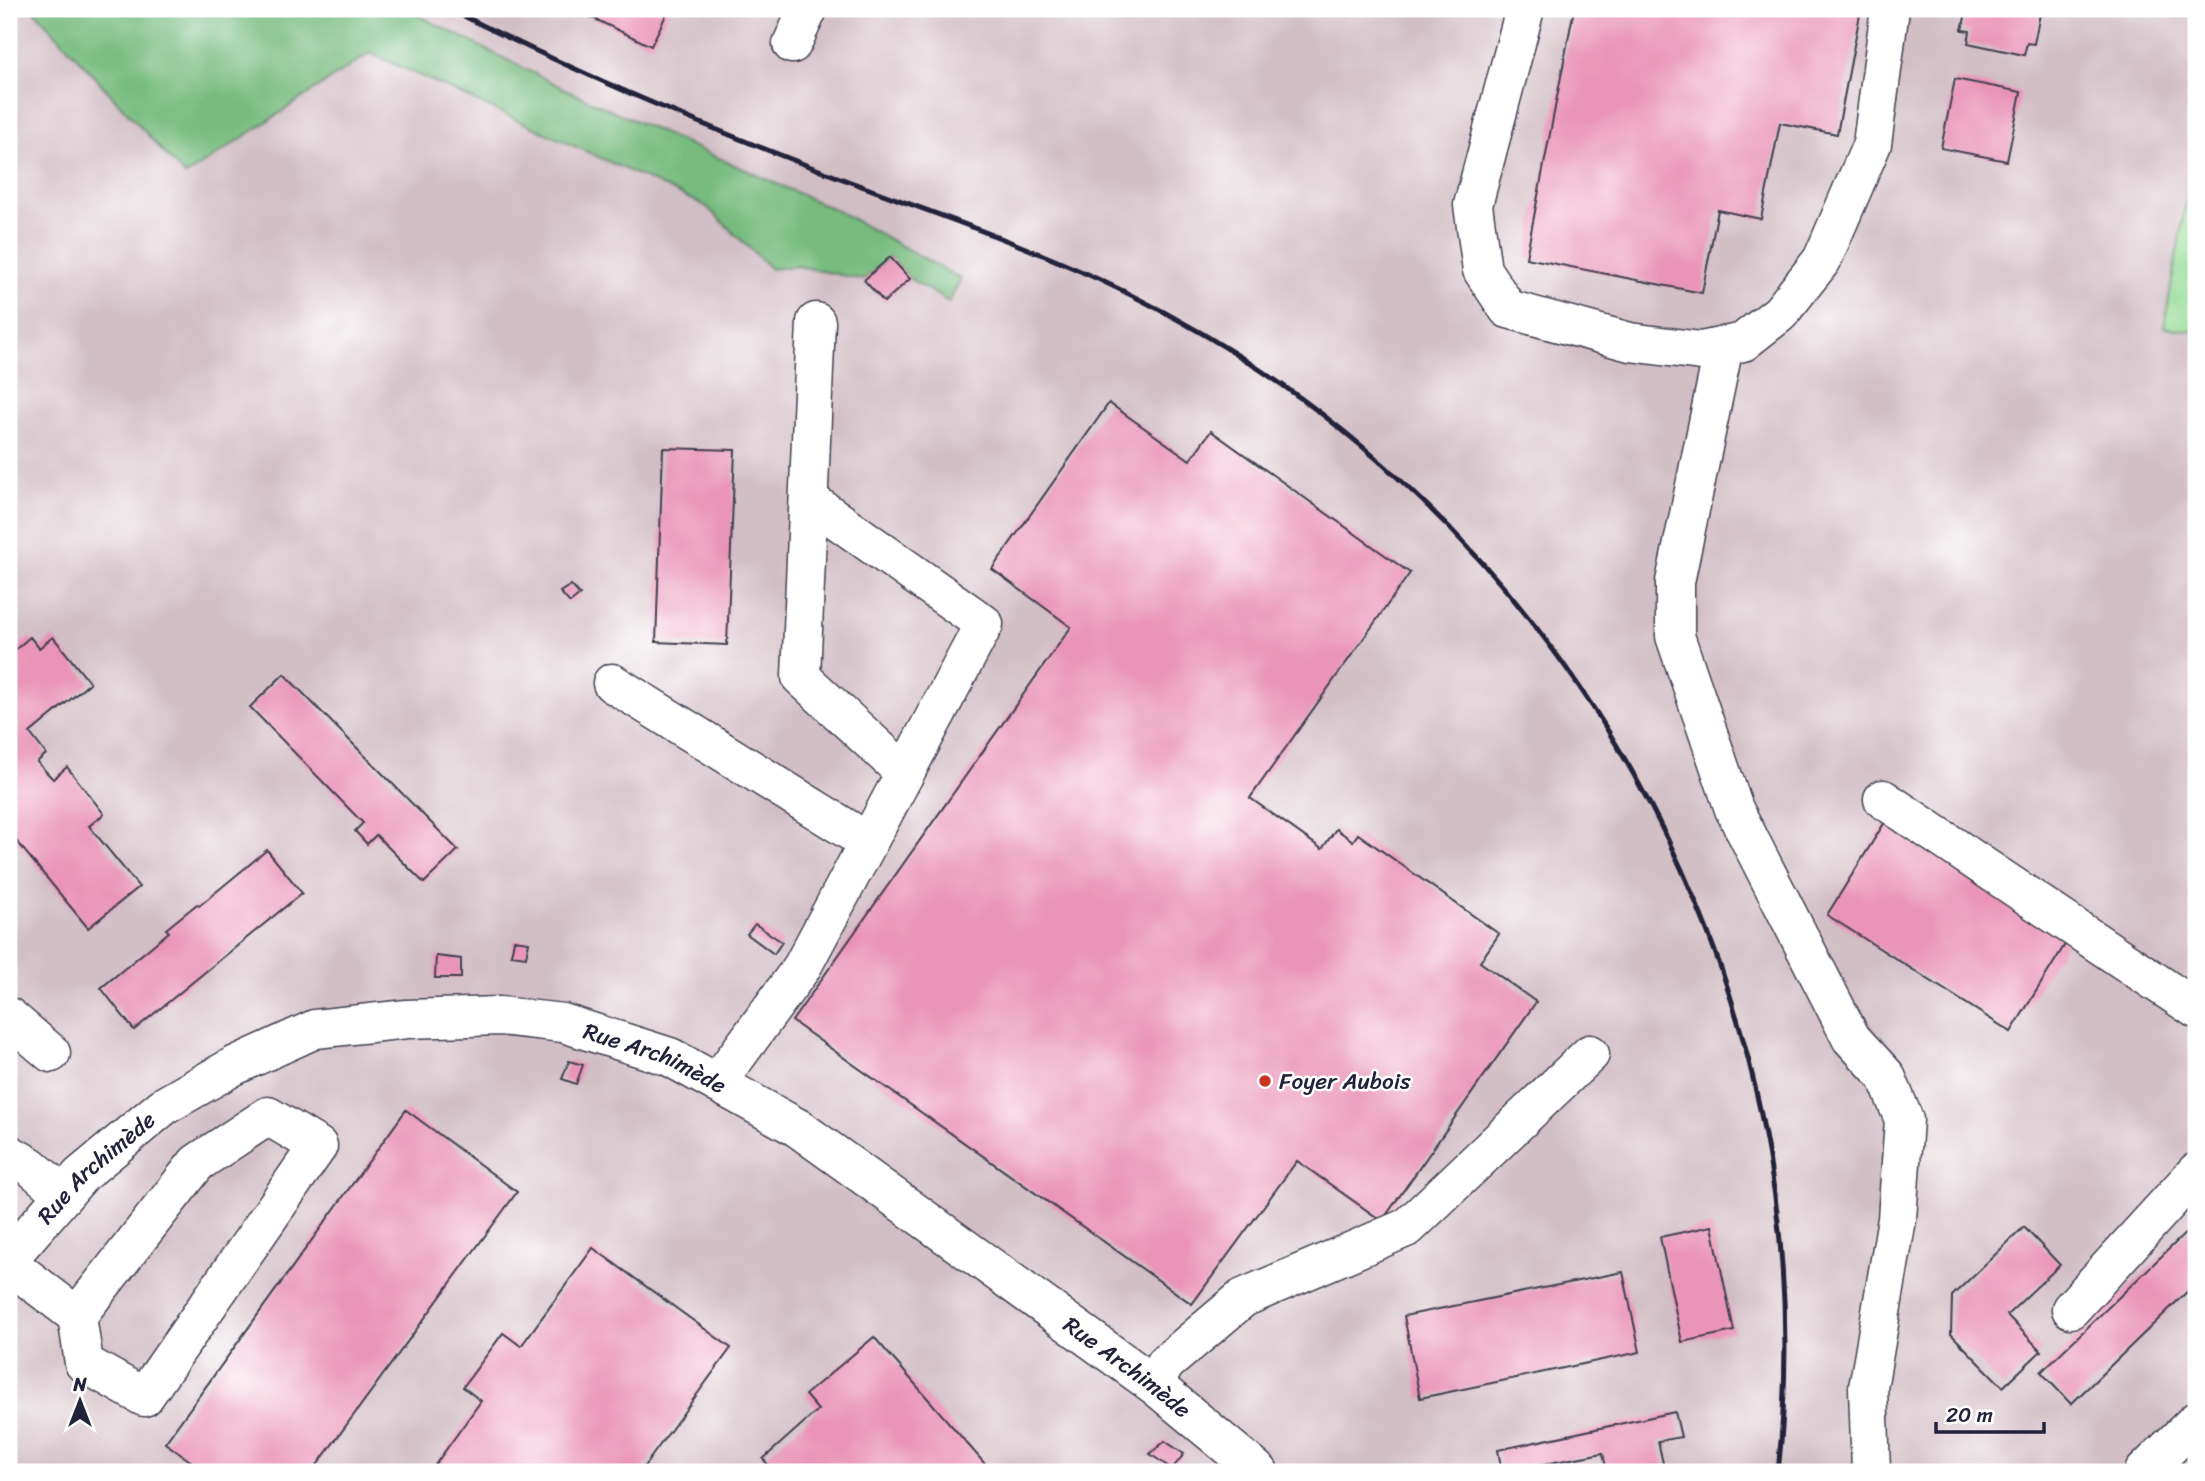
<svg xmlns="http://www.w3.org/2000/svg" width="2205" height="1481" viewBox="0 0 2205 1481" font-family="Sriracha,sans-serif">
<rect width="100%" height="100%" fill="#fff"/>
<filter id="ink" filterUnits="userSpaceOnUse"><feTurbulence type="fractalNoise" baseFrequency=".0143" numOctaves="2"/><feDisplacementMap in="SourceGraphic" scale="14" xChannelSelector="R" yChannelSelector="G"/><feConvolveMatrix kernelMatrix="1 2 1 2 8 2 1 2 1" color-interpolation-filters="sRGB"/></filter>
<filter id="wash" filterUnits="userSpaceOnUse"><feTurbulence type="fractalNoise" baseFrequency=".00686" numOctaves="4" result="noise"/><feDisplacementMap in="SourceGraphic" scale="28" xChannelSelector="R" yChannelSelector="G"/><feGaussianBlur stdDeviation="1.57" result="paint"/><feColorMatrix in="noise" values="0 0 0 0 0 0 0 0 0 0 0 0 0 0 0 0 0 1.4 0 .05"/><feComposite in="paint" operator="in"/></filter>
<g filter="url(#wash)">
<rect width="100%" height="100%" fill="#ebe5c7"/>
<!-- industrial -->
<rect fill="#d2bec5" x="9" y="9" width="2187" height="1463"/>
<!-- green -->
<path fill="#94db96" stroke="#5b7e68" stroke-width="2" d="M2196,144V332L2164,327Z"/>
<!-- forest -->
<path fill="#77bb7f" stroke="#4c6e5d" stroke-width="2" d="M33,9H406L575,94L838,211L961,279L949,302L910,279L890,257L864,280L798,266L771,269L706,206L370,53L185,176Z"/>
<g id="blocks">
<!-- building -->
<g fill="#ea95b7">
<path d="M574,9H669L651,46Z"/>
<path d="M1574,9H1861L1837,134L1780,123L1761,219L1718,210L1702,293L1526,258Z"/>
<path d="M1967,9H2041L2034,44L2027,43L2024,55L1968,43L1970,31L1962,30Z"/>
<path d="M1955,79L2021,92L2007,161L1941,148Z"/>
<path d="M890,257L910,279L884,302L864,280Z"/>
<path d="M1109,403L1190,460L1211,431L1410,573L1250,798L1322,849L1336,829L1353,841L1358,834L1499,934L1480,962L1536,1002L1382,1221L1297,1161L1192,1304L792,1021L1071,627L992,569Z"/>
<path d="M663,448L735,450L727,645L656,642Z"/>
<path d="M571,585L580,595L570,603L560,592Z"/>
<path d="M30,637L39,648L53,637L90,683L30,733L46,754L37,762L53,779L67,767L104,814L89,826L139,887L88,928L9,832V655Z"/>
<path d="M284,674L458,850L424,883L376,835L367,844L355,831L363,823L250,707Z"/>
<path d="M1885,822L2069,938L2011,1032L1827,915Z"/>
<path d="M267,850L302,893L134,1030L101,988L169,932L166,929L197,904L199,906Z"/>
<path d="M755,924L782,942L774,954L747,934Z"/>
<path d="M514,940L529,942L526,957L511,955Z"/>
<path d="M436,956L461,959V978H435Z"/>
<path d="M569,1061L583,1065L576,1084L562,1079Z"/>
<path d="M406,1110L517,1192L312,1472H206L165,1443Z"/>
<path d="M2196,1223V1283L2071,1404L2041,1372Z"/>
<path d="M1712,1226L1734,1331L1682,1342L1660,1237Z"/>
<path d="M2024,1227L2060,1265L2007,1315L2041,1351L2003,1387L1951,1334L1952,1296Z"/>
<path d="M593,1248L731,1348L640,1472H430L481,1401L463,1387L503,1333L521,1346Z"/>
<path d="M1623,1272L1640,1352L1420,1398L1404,1316Z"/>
<path d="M874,1337L992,1472H774L772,1469L763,1459L818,1410L805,1395Z"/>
<path d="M1675,1412L1681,1437L1658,1441L1665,1472H1607L1603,1453L1502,1472L1498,1450Z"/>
<path d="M1165,1441L1184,1454L1172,1469L1150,1454Z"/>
</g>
</g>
</g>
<g filter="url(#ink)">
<use href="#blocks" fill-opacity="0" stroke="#403f50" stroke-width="2"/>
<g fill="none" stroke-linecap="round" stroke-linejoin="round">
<defs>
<g id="minor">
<path d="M1525,9L1473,205L1482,270L1508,309L1630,342L1701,351L1743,342L1780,313L1822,260L1872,144L1890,9"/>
<path d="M792,44L808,9"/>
<path d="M1724,346L1675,582V636L1734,809L1851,1038L1886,1076L1904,1120L1897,1219L1868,1388L1871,1472"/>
<path d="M809,500L984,624L905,773"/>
<path d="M612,683L868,842"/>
<path d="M1883,799L2196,1009"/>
<path d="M9,1017L51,1053"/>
<path d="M717,1083L802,967L905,773L801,677L816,322"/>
<path d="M9,1154L30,1166L64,1195"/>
<path id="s1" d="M9,1258L81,1175L164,1106L234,1066L315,1029L407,1019L500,1016L563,1023L670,1057L798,1128L1153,1384L1259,1472"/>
<path d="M9,1264L77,1316L197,1163L268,1116L318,1146L144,1397L84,1363L77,1316"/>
<path d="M2071,1309L2196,1172"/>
<path d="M1153,1384L1166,1363L1243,1298L1408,1227L1590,1054"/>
<path d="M2144,1472L2196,1421"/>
</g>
</defs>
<!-- minor casing -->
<use href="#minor" stroke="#403f50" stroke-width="41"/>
<!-- minor -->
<use href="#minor" stroke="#fff" stroke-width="38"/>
<!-- rail -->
<path stroke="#22223b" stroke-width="5" d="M450,9C570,70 693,122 819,170C920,209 1025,243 1123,291C1564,506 1832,983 1778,1472"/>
</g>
</g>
<!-- markers -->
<circle fill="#c8321e" stroke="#fff" stroke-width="2.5" cx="1265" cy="1081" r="7"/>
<g text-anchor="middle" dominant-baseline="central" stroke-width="5" stroke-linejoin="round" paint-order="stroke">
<!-- street labels -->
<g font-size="23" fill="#22223b" stroke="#fff">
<text stroke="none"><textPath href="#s1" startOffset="735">Rue Archimède</textPath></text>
<text stroke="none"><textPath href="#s1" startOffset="126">Rue Archimède</textPath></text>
<text stroke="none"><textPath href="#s1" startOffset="1302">Rue Archimède</textPath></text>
</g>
<!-- poi labels -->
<g font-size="23" fill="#22223b" stroke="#fff" text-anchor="start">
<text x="1279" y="1081">Foyer Aubois</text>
</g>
</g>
<!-- margin -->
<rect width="2205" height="1481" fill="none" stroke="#fff" stroke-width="35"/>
<!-- north arrow -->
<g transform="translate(80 1401)" stroke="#ffffff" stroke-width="5" paint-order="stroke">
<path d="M0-5L12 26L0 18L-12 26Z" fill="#22223b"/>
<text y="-10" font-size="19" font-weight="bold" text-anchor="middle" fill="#22223b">N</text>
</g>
<!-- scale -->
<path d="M1936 1422v10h108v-10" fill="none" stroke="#22223b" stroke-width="3.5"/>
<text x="1946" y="1422" font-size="21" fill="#22223b" stroke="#ffffff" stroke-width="5" paint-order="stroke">20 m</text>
</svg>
